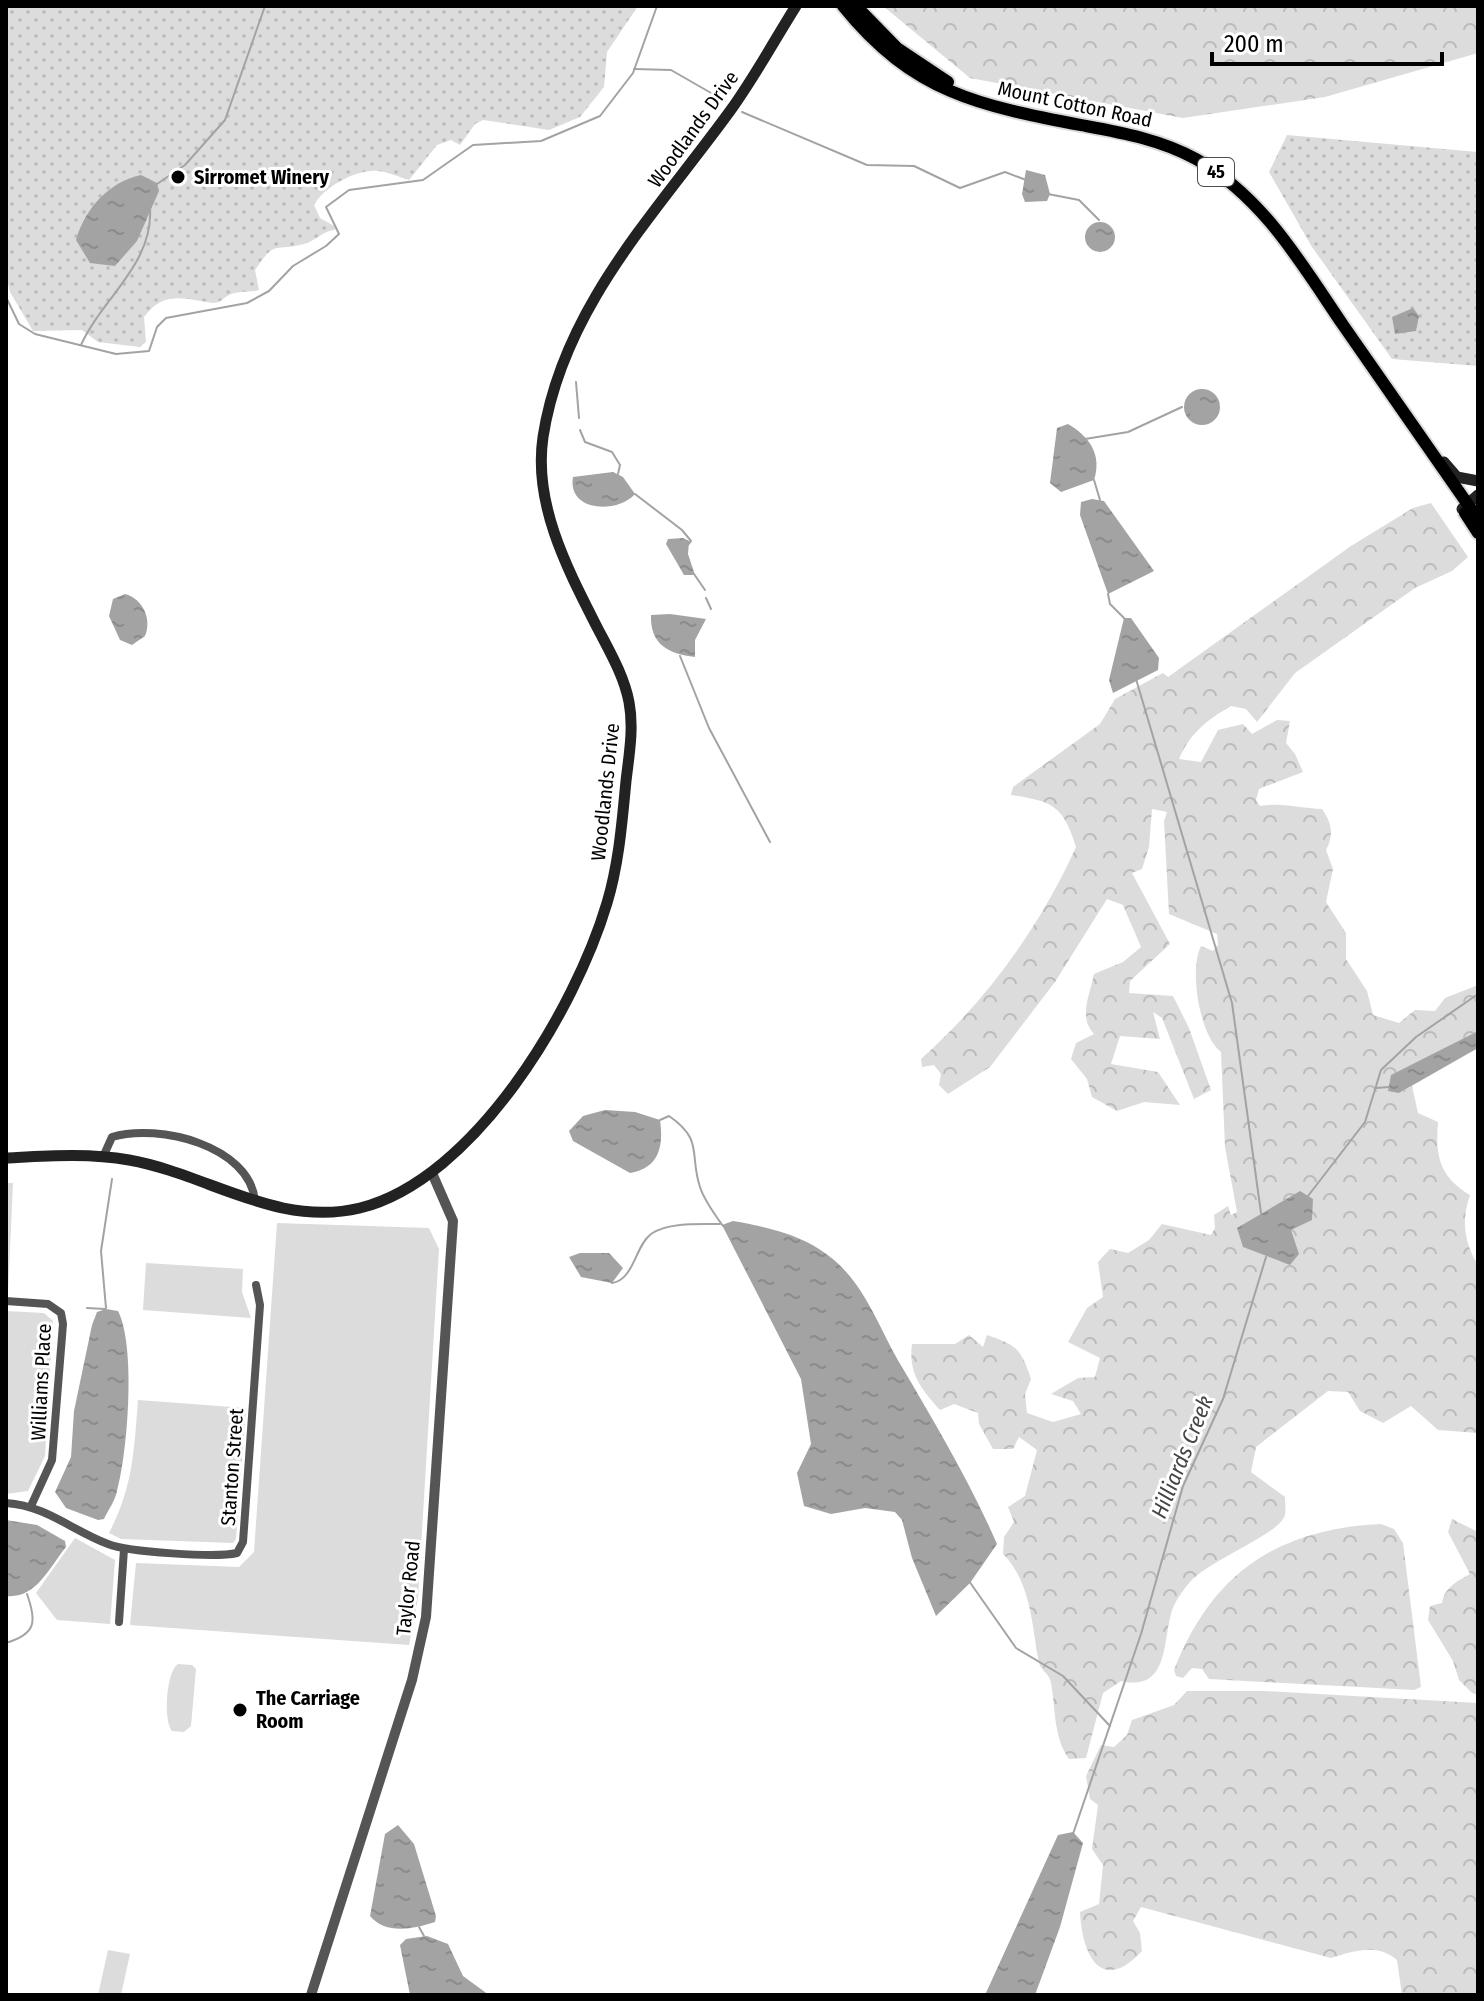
<svg xmlns="http://www.w3.org/2000/svg" width="1484" height="2001" viewBox="0 0 1484 2001" font-family="'Fira Sans Condensed',sans-serif">
<defs>
<pattern id="forest-crowns" width="20" height="18" patternUnits="userSpaceOnUse" patternTransform="scale(2)"><rect width="20" height="18" fill="#dcdcdc"/><path d="M2 6a3 3 0 1 1 6 0M12 15a3 3 0 1 1 6 0" fill="none" stroke="#bbb"/></pattern>
<pattern id="park-dots" width="8" height="8" patternUnits="userSpaceOnUse" patternTransform="scale(2)"><rect width="8" height="8" fill="#dcdcdc"/><path d="M2 2h.1M6 6h.1" fill="none" stroke="#bbb" stroke-width="1.8" stroke-linecap="round"/></pattern>
<pattern id="water-ripples" width="26" height="14" patternUnits="userSpaceOnUse" patternTransform="scale(2)"><rect width="26" height="14" fill="#a3a3a3"/><path d="M2 4q2-2 4 0t4 0M15 11q2-2 4 0t4 0" fill="none" stroke="#8b8b8b"/></pattern>
</defs>
<rect width="100%" height="100%" fill="#fff"/>
<!-- grass -->
<g fill="#dcdcdc">
<path d="M6,1183H13L8,1293H6Z"/>
<path d="M277,1223L429,1228L439,1249L418,1598L409,1645L130,1625L136,1563L239,1567L254,1552Z"/>
<path d="M146,1263L243,1269L242,1292L251,1318L143,1310Z"/>
<path d="M6,1311L44,1313L53,1321L45,1456L28,1491L6,1494Z"/>
<path d="M138,1400L246,1408L236,1539L233,1543L121,1539L109,1533C133,1487 134,1451 138,1400Z"/>
<path d="M75,1538L115,1560L110,1624L57,1620L36,1593Z"/>
<path d="M178,1664L192,1665L196,1669L191,1726L184,1732L172,1731C163,1721 166,1671 178,1664Z"/>
<path d="M108,1950L130,1954L121,1995H98Z"/>
</g>
<!-- forest -->
<g fill="url(#forest-crowns)">
<path d="M883,6H1478V53L1325,97L1183,118L970,78Z"/>
<path d="M1431,503L1468,557L1452,571L1415,588L1295,673L1257,722L1246,709L1231,706C1207,720 1190,733 1179,759L1201,762L1218,730L1243,724L1252,734L1277,720L1290,721L1286,743L1295,754L1303,772L1259,789L1256,800L1260,806C1280,802 1301,808 1322,809C1332,823 1334,835 1326,850L1333,869L1326,902L1346,933V959L1367,991L1373,1015L1399,1023L1415,1010L1435,1011L1445,998L1478,985V1031L1392,1075L1399,1093L1412,1086L1418,1113L1438,1122C1435,1157 1440,1177 1470,1195C1461,1221 1464,1242 1478,1265V1433L1438,1430L1411,1406L1383,1423L1360,1411L1348,1392L1328,1391L1256,1447L1251,1472L1285,1497C1285,1502 1286,1510 1285,1515C1280,1534 1209,1560 1190,1582C1183,1590 1173,1604 1171,1614C1163,1643 1168,1692 1121,1681L1103,1693L1086,1758L1069,1759C1053,1736 1056,1710 1051,1683C1050,1674 1041,1671 1039,1663C1032,1626 1031,1582 1003,1554L1004,1537L1014,1522L1008,1507L1025,1496L1037,1450L1019,1437L1013,1449H993L979,1424L978,1413L954,1404L940,1410C921,1389 908,1373 912,1344H955L969,1335L983,1347L987,1335C1017,1345 1021,1349 1031,1379L1025,1394L1027,1413L1053,1422L1081,1414L1073,1401L1051,1394L1078,1378L1095,1377L1100,1358L1068,1342L1087,1308L1103,1297L1098,1262L1110,1249L1128,1253L1149,1240L1162,1224L1211,1235L1215,1228L1214,1215L1228,1206L1231,1215L1237,1212L1225,1147L1221,1052C1199,1035 1189,969 1201,946L1213,951L1218,945L1217,934L1169,914L1164,821L1167,812L1152,809L1149,847L1142,869L1132,873L1170,944L1130,981L1129,993L1173,996L1189,1028L1211,1090L1194,1099L1162,1018L1153,1012L1160,1039L1120,1036L1111,1064L1158,1072L1180,1105L1144,1102L1117,1111L1092,1097L1087,1079L1071,1059L1076,1043L1094,1034C1078,1016 1090,996 1094,974L1123,962L1141,947L1123,905L1107,899L1055,982L990,1067L948,1094L939,1085L941,1074L934,1065L922,1067L921,1059C986,1001 1040,927 1076,847C1063,805 1052,801 1011,795L1013,787L1100,724L1115,699L1163,673L1168,677L1351,546L1413,508Z"/>
<path d="M1452,1519L1478,1532V1695L1472,1693L1459,1680L1453,1661L1428,1620L1430,1606L1442,1603C1445,1587 1456,1582 1470,1574L1448,1532Z"/>
<path d="M1381,1524L1394,1529L1403,1543L1421,1687L1414,1690L1209,1679L1202,1669L1192,1668L1183,1678L1176,1676L1174,1670C1212,1573 1277,1529 1381,1524Z"/>
<path d="M1187,1691H1264L1478,1703V1995H1402L1397,1960C1377,1943 1355,1951 1331,1958L1141,1907L1133,1921L1140,1933L1142,1951C1101,1995 1082,1955 1080,1912L1099,1904L1103,1865L1092,1849L1098,1805L1090,1799L1086,1776L1101,1745L1114,1747L1127,1735L1132,1720L1174,1705Z"/>
</g>
<!-- park -->
<g fill="url(#park-dots)">
<path d="M6,6H638L607,52L604,87L580,117L549,130L483,120L475,124L460,145L451,140L437,145L409,180C399,177 388,172 378,171C356,169 324,187 314,205L320,218L336,227L334,230C321,232 316,241 304,244C273,252 276,239 255,270L259,290C249,293 240,290 229,295C223,298 221,303 213,303C186,300 165,289 144,317L146,342L140,347L98,342L82,330L33,331L10,292L6,275Z"/>
<path d="M1287,135L1478,152V366L1392,359L1312,247L1269,172Z"/>
</g>
<!-- water -->
<g fill="url(#water-ripples)">
<path d="M1026,170L1045,175L1050,194L1047,201L1025,202L1022,194Z"/>
<path d="M141,175L157,183L159,191L137,241L115,266L90,263L76,240C85,208 109,182 141,175Z"/>
<circle cx="1100" cy="237" r="15"/>
<path d="M1413,308L1419,316L1416,331L1395,334L1392,317Z"/>
<circle cx="1202" cy="407" r="18"/>
<path d="M1068,424C1090,437 1102,455 1094,480L1061,492L1050,483L1057,428Z"/>
<path d="M613,472L623,477L635,494C617,514 567,512 573,477Z"/>
<path d="M1092,499L1104,501L1154,571L1108,594L1080,515L1081,502Z"/>
<path d="M683,538L689,541L688,554L695,575H684L666,544L668,539Z"/>
<path d="M125,594C143,599 152,619 145,636L132,645L120,640L109,616L113,599Z"/>
<path d="M670,614L706,619L695,640V657C668,654 650,644 651,615Z"/>
<path d="M1124,618H1131L1159,658L1158,670L1113,693L1109,680Z"/>
<path d="M1478,1031V1048L1399,1093L1388,1091L1391,1075Z"/>
<path d="M605,1110L635,1112L660,1120C664,1148 658,1168 630,1173L573,1141L569,1131L583,1116Z"/>
<path d="M1300,1191L1313,1199L1312,1220L1291,1230L1299,1254L1290,1265L1243,1247L1237,1228Z"/>
<path d="M733,1221C762,1226 794,1233 819,1249C864,1277 876,1324 902,1367C936,1425 970,1482 997,1544L970,1583L936,1616L912,1558L902,1520L895,1512L865,1508L831,1514L804,1506L797,1473L811,1444L801,1379L722,1225Z"/>
<path d="M580,1253H609L623,1268L612,1283L581,1277L569,1257Z"/>
<path d="M106,1309L118,1311C136,1346 128,1452 117,1491C115,1501 108,1510 104,1519L98,1520L66,1508L55,1492L71,1457L74,1411L92,1325L97,1312Z"/>
<path d="M6,1520L37,1525L65,1541L66,1547C49,1568 36,1599 6,1596Z"/>
<path d="M398,1825L414,1844L436,1916L435,1922C413,1929 386,1935 370,1916L385,1834Z"/>
<path d="M1073,1832L1083,1843L1060,1927L1035,1995H985L1058,1835Z"/>
<path d="M427,1936L448,1944L463,1976L489,1995H410L400,1945L406,1939Z"/>
</g>
<g fill="none" stroke-linecap="round" stroke-linejoin="round">
<!-- stream -->
<g stroke="#a3a3a3" stroke-width="2">
<path d="M634,69L671,70L725,101"/>
<path d="M742,112L867,165L914,166L960,188L1005,172L1026,180"/>
<path d="M157,184L185,165L225,120L265,6"/>
<path d="M1048,194L1079,200L1099,220"/>
<path d="M6,297L19,324L35,334L116,354L149,351L157,327L166,318L247,303L269,291L293,266L326,246L339,234L326,207L349,190L423,180L473,145L541,141L600,116L633,73L657,6"/>
<path d="M81,345C102,298 154,264 150,207"/>
<path d="M576,382L579,418"/>
<path d="M580,430L585,442L612,452L620,465L618,474"/>
<path d="M1085,439L1128,432L1182,407"/>
<path d="M1094,480L1100,500"/>
<path d="M635,494L682,530L691,541L686,547"/>
<path d="M694,574L705,590"/>
<path d="M1108,594L1110,604L1124,618"/>
<path d="M706,598L711,609"/>
<path d="M680,656L709,728L770,842"/>
<path d="M1136,679L1232,1003L1261,1213"/>
<path d="M1376,1088L1389,1087"/>
<path d="M660,1120L669,1116C704,1140 689,1154 700,1187C704,1200 715,1215 723,1226"/>
<path d="M1308,1196L1365,1122L1381,1070L1416,1037L1478,994"/>
<path d="M612,1283C634,1280 635,1246 651,1234C667,1222 701,1224 720,1224"/>
<path d="M87,1308L105,1309"/>
<path d="M106,1308L101,1251L112,1179"/>
<path d="M969,1581L1016,1648L1063,1676L1110,1726"/>
<path d="M6,1643C36,1634 37,1622 27,1594"/>
<path d="M1073,1834L1141,1634L1183,1486L1223,1399L1266,1257"/>
<path d="M419,1927L424,1936"/>
</g>
<defs>
<g id="primary">
<path d="M843,6C914,94 981,106 1086,126C1124,133 1161,140 1196,159C1263,197 1301,263 1343,325C1388,390 1433,454 1478,519"/>
<path d="M856,6L897,48L948,82"/>
<path d="M1465,513L1478,533"/>
</g>
</defs>
<!-- primary casing -->
<use href="#primary" stroke="#dbdbdb" stroke-width="16"/>
<!-- minor -->
<g stroke="#555" stroke-width="8">
<path d="M103,1157L112,1137C159,1123 250,1146 255,1201"/>
<path d="M6,1301L48,1304L61,1313L63,1324L52,1460L31,1506"/>
<path d="M6,1503C47,1506 71,1530 108,1544C128,1552 216,1558 237,1553L243,1542L260,1305L256,1285"/>
<path d="M119,1622L124,1549"/>
</g>
<!-- tertiary -->
<path stroke="#555" stroke-width="10" d="M311,1995L412,1680L426,1617L453,1221L432,1173"/>
<!-- secondary -->
<g stroke="#222" stroke-width="11">
<path d="M1444,462L1457,477L1478,481"/>
<path d="M1462,509L1478,495"/>
<path d="M6,1158C47,1156 88,1153 129,1160C208,1174 277,1228 360,1208C475,1179 575,1010 607,903C619,863 622,822 626,781C629,755 634,728 629,702C624,676 610,652 598,629C568,570 533,505 543,437C563,307 656,213 730,111C754,78 774,41 796,6"/>
</g>
<!-- primary -->
<use href="#primary" stroke="#000" stroke-width="12"/>
</g>
<!-- markers -->
<g fill="#000" stroke="#fff" stroke-width="3">
<circle cx="178" cy="177" r="8"/>
<circle cx="240" cy="1710" r="8"/>
</g>
<g text-anchor="middle" dominant-baseline="central" stroke-width="6" stroke-linejoin="round" paint-order="stroke">
<!-- shield labels -->
<rect fill="#fff" stroke="#4c4c4c" stroke-width="2" x="1198" y="158" width="36" height="28" rx="6"/>
<g font-size="18" font-weight="bold" fill="#000">
<text x="1216" y="172">45</text>
</g>
<!-- street labels -->
<g font-size="20" fill="#000" stroke="#fff">
<text transform="translate(1075 104) rotate(12)">Mount Cotton Road</text>
<text transform="translate(693 129) rotate(-54)">Woodlands Drive</text>
<text transform="translate(605 792) rotate(-84)">Woodlands Drive</text>
<text transform="translate(41 1382) rotate(-87)">Williams Place</text>
<text transform="translate(232 1467) rotate(-86)">Stanton Street</text>
<text transform="translate(408 1588) rotate(-84)">Taylor Road</text>
</g>
<!-- poi labels -->
<g font-size="20" font-weight="bold" fill="#000" stroke="#fff" text-anchor="start">
<text x="194" y="177">Sirromet Winery</text>
<text x="256" y="1698">The Carriage<tspan x="256" dy="23">Room</tspan></text>
</g>
<!-- water labels -->
<g font-size="22" font-style="italic" fill="#444" stroke="#fff">
<text transform="translate(1182 1457) rotate(-68)">Hilliards Creek</text>
</g>
</g>
<!-- border -->
<rect width="1484" height="2001" fill="none" stroke="#000000" stroke-width="16"/>
<!-- scale -->
<path d="M1212 52v12h230v-12" fill="none" stroke="#000000" stroke-width="4"/>
<text x="1224" y="52" font-size="24" fill="#000000" stroke="#ffffff" stroke-width="6" paint-order="stroke">200 m</text>
</svg>
